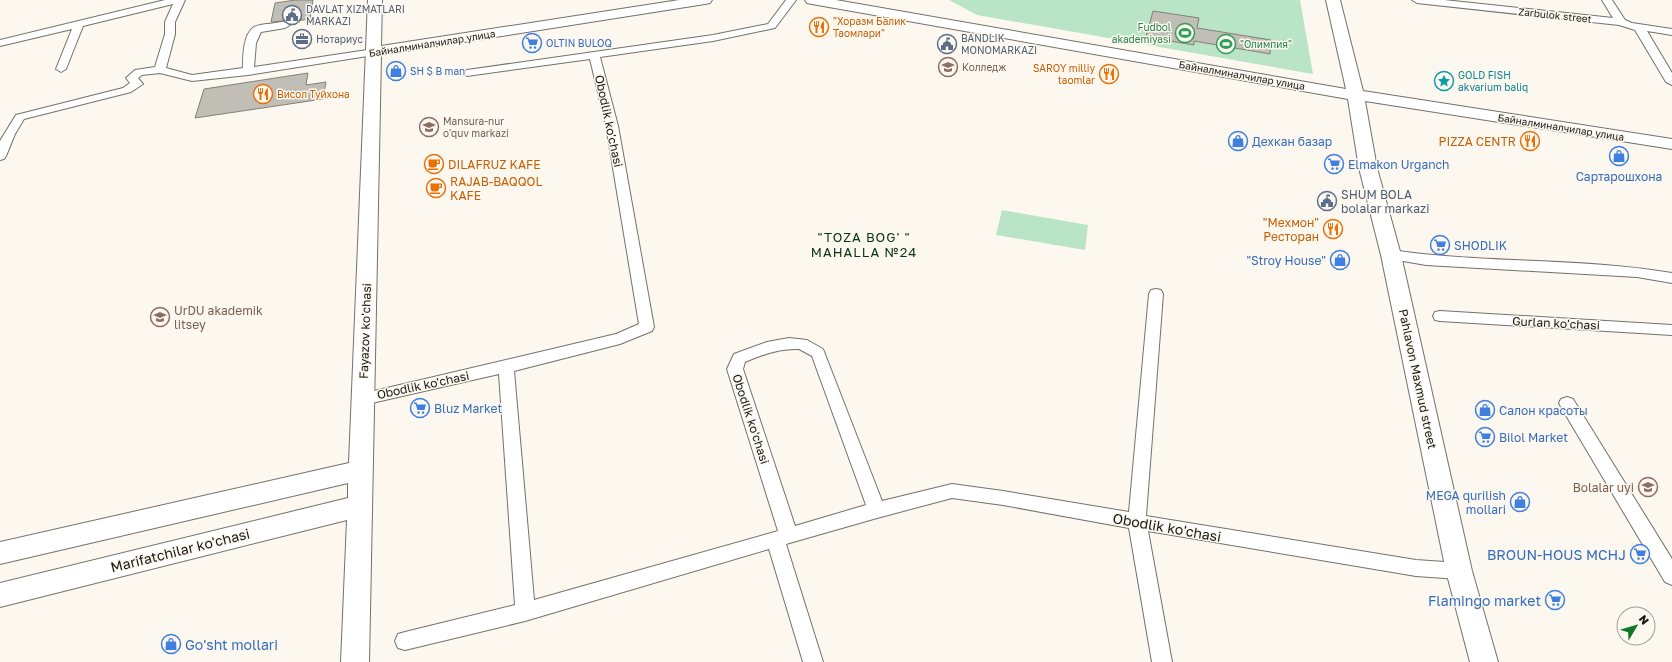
<svg xmlns="http://www.w3.org/2000/svg" width="1672" height="662" viewBox="0 0 1672 662" font-family="'Golos Text',sans-serif">
<rect width="100%" height="100%" fill="#fcf8ef"/>
<!-- green -->
<g fill="#b9e4c5">
<path d="M949,0H1300L1313,74L977,15Z"/>
<path d="M1002,210L1088,225L1085,250L996,235Z"/>
</g>
<!-- building -->
<g fill="#c1beb5" stroke="#838078">
<path d="M295,0H313L310,19L289,22L283,21L271,22L275,3Z"/>
<path d="M1153,11L1199,18L1197,28L1271,40L1270,54L1194,41V45L1146,37Z"/>
<path d="M308,73L306,85L326,82L323,99L195,118L204,89Z"/>
</g>
<g fill="none" stroke-linecap="round" stroke-linejoin="round">
<defs>
<g id="street">
<path d="M165,0H185L175,22V34L166,68L192,75L243,68C243,57 243,34 254,27C260,24 269,24 276,23C281,22 286,21 290,25L285,28L261,32L256,43L254,67L374,49L379,52L374,55L248,75L192,81L160,73L142,75L138,78L143,84L131,92L24,119L15,134L6,156L4,159L0,160V141L16,115L123,88L130,83L126,78L135,70L155,67L165,34V22L173,4L83,26L66,69L61,72L56,69L72,29L0,46V40Z"/>
<path d="M786,0H796L775,28L713,41L600,57L618,126L654,327L652,331L620,344L514,371L534,600L778,531L727,369L734,354L767,342L789,338L807,340L823,349L882,501L952,484L1003,491L1129,512L1149,294L1151,290L1156,289L1161,290L1163,294L1146,516L1416,560L1459,563L1466,565L1468,571L1466,577L1459,579L1416,576L1148,531L1172,662H1152L1129,528L1003,505L952,498L877,518L786,544L823,662H803L769,549L525,621L405,650L398,648L395,641L398,634L405,632L515,605L499,374L363,405L357,403L355,399L357,395L616,334L639,324L606,126L590,59L467,76L462,73L467,70L713,35L768,24ZM795,349H799L812,356L866,505L795,526L743,369L745,362C761,355 778,349 795,349Z"/>
<path d="M1412,0H1444L1613,18L1602,0H1612L1625,20L1632,23L1672,29V35L1647,31L1672,73V85L1666,82L1635,30L1619,25L1417,3Z"/>
<path d="M1391,250C1484,264 1579,257 1672,273V283L1637,277L1426,265L1386,258L1384,255L1386,252Z"/>
<path d="M1440,311L1672,325V335L1440,321L1435,320L1433,316L1435,312Z"/>
<path d="M1567,397L1573,399L1672,559V585L1665,582L1561,407L1559,403L1561,399Z"/>
</g>
<g id="secondary">
<path d="M368,0H382L381,46L679,0H712L710,3L705,4L381,55L369,662H341L347,520L0,607V583L348,498V483L0,564V542L349,463Z"/>
<path d="M805,0H836L1346,89L1326,0H1340L1363,91L1672,139V149L1365,101L1377,168L1401,255L1472,571L1498,662H1470L1446,571L1381,255L1359,168L1348,99L812,4L807,3Z"/>
</g>
</defs>
<!-- street casing -->
<use href="#street" stroke="#737169" stroke-width="2"/>
<!-- secondary casing -->
<use href="#secondary" stroke="#737169" stroke-width="2"/>
<!-- street -->
<use href="#street" fill="#fff" fill-rule="evenodd"/>
<!-- secondary -->
<use href="#secondary" fill="#fff" fill-rule="evenodd"/>
</g>
<!-- icons -->
<defs>
<symbol id="civic-ring" viewBox="-11 -11 22 22"><circle r="9.5" fill="#fcf8ef" stroke="#5c6f8a" stroke-width="1.5"/><path d="M-.6-6.5H3V-4.5H.6V-3L4-1V1h2V6H-6V1h2V-1L-.6-3ZM-1.2 2.5V6h2.4V2.5Z" fill="#5c6f8a"/></symbol>
<symbol id="restaurant-ring" viewBox="-11 -11 22 22"><circle r="9.5" fill="#fcf8ef" stroke="#e8710a" stroke-width="1.5"/><path d="M-5-6h1v4h1v-4h1v4h1v-4h1v5L-1.5 .5V6h-2V.5L-5-1ZM5-6V6H3V1.5H1.5Q1.5-4 5-6Z" fill="#e8710a"/></symbol>
<symbol id="stadium-ring" viewBox="-11 -11 22 22"><circle r="9.5" fill="#fcf8ef" stroke="#2e9e5b" stroke-width="1.5"/><path d="M0-5a6.5 5 0 1 0 0 10a6.5 5 0 1 0 0-10ZM-3.5-1.8h7v3.6h-7Z" fill="#2e9e5b"/></symbol>
<symbol id="office-ring" viewBox="-11 -11 22 22"><circle r="9.5" fill="#fcf8ef" stroke="#5c6f8a" stroke-width="1.5"/><path d="M-6-3h4V-5.5h4V-3h4V5H-6ZM-1-4.5V-3h2v-1.5ZM-6 0V1H6V0Z" fill="#5c6f8a"/></symbol>
<symbol id="supermarket-ring" viewBox="-11 -11 22 22"><circle r="9.5" fill="#fcf8ef" stroke="#3f7fe0" stroke-width="1.5"/><path d="M-6-5.5h2.5l.6 2H6L4.5 2H-2.5L-4.4-4H-6ZM-1.5 3.2a1.3 1.3 0 1 0 .1 0ZM3 3.2a1.3 1.3 0 1 0 .1 0Z" fill="#3f7fe0"/></symbol>
<symbol id="university-ring" viewBox="-11 -11 22 22"><circle r="9.5" fill="#fcf8ef" stroke="#8d6e63" stroke-width="1.5"/><path d="M0-5L7-2L0 1L-7-2ZM-4 1L0 2.5L4 1V4Q0 6-4 4Z" fill="#8d6e63"/></symbol>
<symbol id="shop-ring" viewBox="-11 -11 22 22"><circle r="9.5" fill="#fcf8ef" stroke="#3f7fe0" stroke-width="1.5"/><path d="M-5-2.5h2.3a2.7 3.5 0 0 1 5.4 0H5L5.5 6h-11ZM-1.5-2.5h3a1.5 2.3 0 0 0-3 0Z" fill="#3f7fe0"/></symbol>
<symbol id="sight-ring" viewBox="-11 -11 22 22"><circle r="9.5" fill="#fcf8ef" stroke="#0f9aa8" stroke-width="1.5"/><path d="M0-6L1.8-2.2L6-1.7L2.9 1.2L3.7 5.4L0 3.3L-3.7 5.4L-2.9 1.2L-6-1.7L-1.8-2.2Z" fill="#0f9aa8"/></symbol>
<symbol id="cafe-ring" viewBox="-11 -11 22 22"><circle r="9.5" fill="#fcf8ef" stroke="#e8710a" stroke-width="1.5"/><path d="M-5.5-4.5H6V0H3Q3 3.5 0 3.5H-2.5Q-5.5 3.5-5.5 0ZM3-3.2v2h1.7v-2ZM-6 4.5H4V6H-6Z" fill="#e8710a"/></symbol>
<symbol id="school-ring" viewBox="-11 -11 22 22"><circle r="9.5" fill="#fcf8ef" stroke="#8d6e63" stroke-width="1.5"/><path d="M0-5L7-2L0 1L-7-2ZM-4 1L0 2.5L4 1V4Q0 6-4 4Z" fill="#8d6e63"/></symbol>
</defs>
<g fill-rule="evenodd">
<use href="#civic-ring" x="281" y="4" width="22" height="22"/>
<use href="#restaurant-ring" x="808" y="16" width="22" height="22"/>
<use href="#stadium-ring" x="1174" y="22" width="22" height="22"/>
<use href="#office-ring" x="291" y="28" width="22" height="22"/>
<use href="#supermarket-ring" x="521" y="32" width="22" height="22"/>
<use href="#civic-ring" x="936" y="33" width="22" height="22"/>
<use href="#stadium-ring" x="1215" y="33" width="22" height="22"/>
<use href="#university-ring" x="937" y="56" width="22" height="22"/>
<use href="#shop-ring" x="385" y="60" width="22" height="22"/>
<use href="#restaurant-ring" x="1098" y="63" width="22" height="22"/>
<use href="#sight-ring" x="1433" y="70" width="22" height="22"/>
<use href="#restaurant-ring" x="252" y="83" width="22" height="22"/>
<use href="#university-ring" x="418" y="116" width="22" height="22"/>
<use href="#shop-ring" x="1227" y="130" width="22" height="22"/>
<use href="#restaurant-ring" x="1519" y="130" width="22" height="22"/>
<use href="#shop-ring" x="1608" y="145" width="22" height="22"/>
<use href="#cafe-ring" x="423" y="153" width="22" height="22"/>
<use href="#supermarket-ring" x="1323" y="153" width="22" height="22"/>
<use href="#cafe-ring" x="425" y="177" width="22" height="22"/>
<use href="#civic-ring" x="1316" y="190" width="22" height="22"/>
<use href="#restaurant-ring" x="1322" y="218" width="22" height="22"/>
<use href="#supermarket-ring" x="1429" y="234" width="22" height="22"/>
<use href="#shop-ring" x="1329" y="249" width="22" height="22"/>
<use href="#school-ring" x="149" y="306" width="22" height="22"/>
<use href="#supermarket-ring" x="409" y="397" width="22" height="22"/>
<use href="#shop-ring" x="1474" y="399" width="22" height="22"/>
<use href="#supermarket-ring" x="1474" y="426" width="22" height="22"/>
<use href="#school-ring" x="1637" y="476" width="22" height="22"/>
<use href="#shop-ring" x="1509" y="491" width="22" height="22"/>
<use href="#supermarket-ring" x="1629" y="543" width="22" height="22"/>
<use href="#supermarket-ring" x="1544" y="589" width="22" height="22"/>
<use href="#shop-ring" x="160" y="633" width="22" height="22"/>
</g>
<g text-anchor="middle" dominant-baseline="central" stroke-width="3" stroke-linejoin="round" paint-order="stroke">
<!-- far-service labels -->
<g font-size="10" fill="#4e5e75" stroke="#fcf8ef" text-anchor="start">
<text x="306" y="9">DAVLAT XIZMATLARI<tspan x="306" dy="12">MARKAZI</tspan></text>
<text x="961" y="38">BANDLIK<tspan x="961" dy="12">MONOMARKAZI</tspan></text>
<text x="316" y="39">Нотариус</text>
</g>
<!-- far-street labels -->
<g font-size="10" fill="#191815" stroke="#fcf8ef">
<text transform="translate(1555 15) rotate(6)">Zarbulok street</text>
<text transform="translate(432 43) rotate(-9)">Байналминалчилар улица</text>
<text transform="translate(1242 75) rotate(10)">Байналминалчилар улица</text>
<text transform="translate(1561 127) rotate(9)">Байналминалчилар улица</text>
</g>
<!-- far-food labels -->
<g font-size="10" fill="#c56008" stroke="#fcf8ef" text-anchor="start">
<text x="833" y="21">"Хоразм Балик<tspan x="833" dy="12">Таомлари"</tspan></text>
<text x="1095" y="68" text-anchor="end">SAROY milliy<tspan x="1095" dy="12">taomlar</tspan></text>
<text x="277" y="94">Висол Туйхона</text>
</g>
<!-- far-leisure labels -->
<g font-size="10" fill="#27864d" stroke="#fcf8ef" text-anchor="end">
<text x="1171" y="27">Fudbol<tspan x="1171" dy="12">akademiyasi</tspan></text>
<text x="1240" y="44" text-anchor="start">"Олимпия"</text>
</g>
<!-- far-shop labels -->
<g font-size="10" fill="#366cbe" stroke="#fcf8ef" text-anchor="start">
<text x="546" y="43">OLTIN BULOQ</text>
<text x="410" y="71">SH $ B man</text>
</g>
<!-- far-education labels -->
<g font-size="10" fill="#785e54" stroke="#fcf8ef" text-anchor="start">
<text x="962" y="67">Колледж</text>
<text x="443" y="121">Mansura-nur<tspan x="443" dy="12">o'quv markazi</tspan></text>
</g>
<!-- far-culture labels -->
<g font-size="10" fill="#0d838f" stroke="#fcf8ef" text-anchor="start">
<text x="1458" y="75">GOLD FISH<tspan x="1458" dy="12">akvarium baliq</tspan></text>
</g>
<!-- street labels -->
<g font-size="12" fill="#191815" stroke="#fcf8ef">
<text transform="translate(609 121) rotate(78)">Obodlik ko'chasi</text>
<text transform="translate(1556 323) rotate(3)">Gurlan ko'chasi</text>
<text transform="translate(365 331) rotate(-88)">Fayazov ko'chasi</text>
<text transform="translate(1418 379) rotate(78)">Pahlavon Maxmud street</text>
<text transform="translate(423 385) rotate(-12)">Obodlik ko'chasi</text>
<text transform="translate(751 419) rotate(72)">Obodlik ko'chasi</text>
</g>
<!-- shop labels -->
<g font-size="12" fill="#366cbe" stroke="#fcf8ef" text-anchor="start">
<text x="1252" y="141">Дехкан базар</text>
<text x="1348" y="164">Elmakon Urganch</text>
<text x="1619" y="176" text-anchor="middle">Сартарошхона</text>
<text x="1454" y="245">SHODLIK</text>
<text x="1326" y="260" text-anchor="end">"Stroy House"</text>
<text x="434" y="408">Bluz Market</text>
<text x="1499" y="410">Салон красоты</text>
<text x="1499" y="437">Bilol Market</text>
<text x="1506" y="495" text-anchor="end">MEGA qurilish<tspan x="1506" dy="14">mollari</tspan></text>
</g>
<!-- food labels -->
<g font-size="12" fill="#c56008" stroke="#fcf8ef" text-anchor="end">
<text x="1516" y="141">PIZZA CENTR</text>
<text x="448" y="164" text-anchor="start">DILAFRUZ KAFE</text>
<text x="450" y="181" text-anchor="start">RAJAB-BAQQOL<tspan x="450" dy="14">KAFE</tspan></text>
<text x="1319" y="222">"Мехмон"<tspan x="1319" dy="14">Ресторан</tspan></text>
</g>
<!-- service labels -->
<g font-size="12" fill="#4e5e75" stroke="#fcf8ef" text-anchor="start">
<text x="1341" y="194">SHUM BOLA<tspan x="1341" dy="14">bolalar markazi</tspan></text>
</g>
<!-- education labels -->
<g font-size="12" fill="#785e54" stroke="#fcf8ef" text-anchor="start">
<text x="174" y="310">UrDU akademik<tspan x="174" dy="14">litsey</tspan></text>
<text x="1634" y="487" text-anchor="end">Bolalar uyi</text>
</g>
<!-- neighbourhood labels -->
<g font-size="13" letter-spacing="1" fill="#083510" stroke="#fcf8ef">
<text x="864" y="237">"TOZA BOG' "<tspan x="864" dy="15">MAHALLA №24</tspan></text>
</g>
<!-- near-street labels -->
<g font-size="14" fill="#191815" stroke="#fcf8ef">
<text transform="translate(1167 527) rotate(10)">Obodlik ko'chasi</text>
<text transform="translate(180 550) rotate(-14)">Marifatchilar ko'chasi</text>
</g>
<!-- near-shop labels -->
<g font-size="14" fill="#366cbe" stroke="#fcf8ef" text-anchor="end">
<text x="1626" y="554">BROUN-HOUS MCHJ</text>
<text x="1541" y="600">Flamingo market</text>
<text x="185" y="644" text-anchor="start">Go'sht mollari</text>
</g>
</g>
<!-- north arrow -->
<g transform="translate(1636 626) rotate(52)"><circle r="19" fill="#fcf8ef" stroke="#a19e98"/>
<path d="M0-3L7 15L0 10L-7 15Z" fill="#117628"/>
<text y="-6" font-size="11" font-weight="bold" text-anchor="middle" fill="#191815">N</text>
</g>
</svg>
